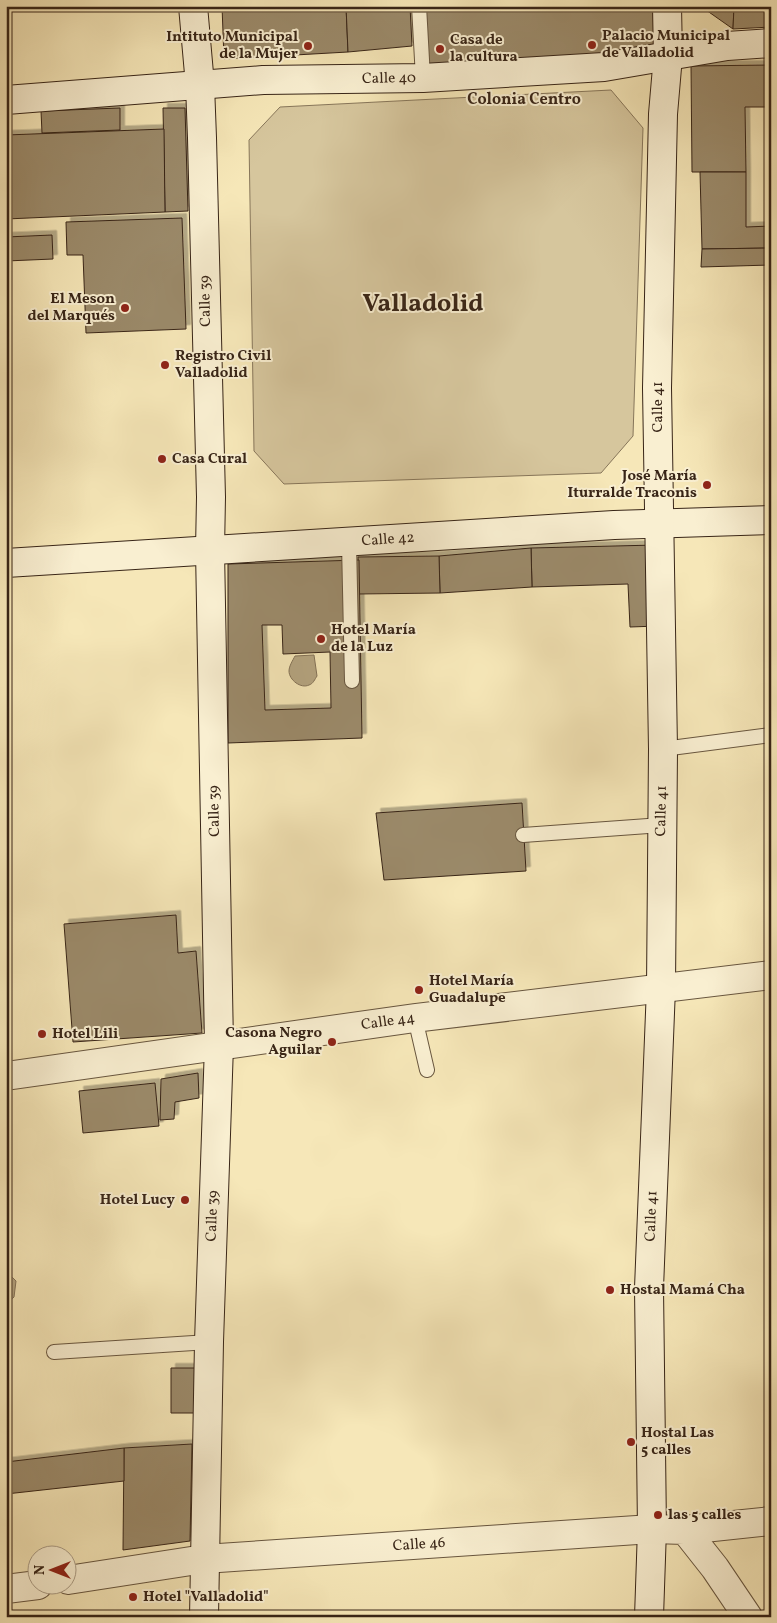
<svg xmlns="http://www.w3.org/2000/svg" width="777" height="1623" viewBox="0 0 777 1623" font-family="Vollkorn,serif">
<defs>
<filter id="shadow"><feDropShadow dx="4.5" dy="-4.5" stdDeviation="0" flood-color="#0004"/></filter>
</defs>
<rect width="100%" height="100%" fill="#f6e7b8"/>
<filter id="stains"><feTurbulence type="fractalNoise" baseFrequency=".004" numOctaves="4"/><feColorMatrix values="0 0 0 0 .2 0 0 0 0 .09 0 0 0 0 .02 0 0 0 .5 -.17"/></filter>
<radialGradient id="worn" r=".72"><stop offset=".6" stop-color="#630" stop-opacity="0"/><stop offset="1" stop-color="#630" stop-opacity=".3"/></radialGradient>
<!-- green -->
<path fill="#d6c69d" stroke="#87765a" d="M611,90L643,128L633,436L601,473L284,484L254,451L249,140L280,107Z"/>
<!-- water -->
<g fill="#b5a581" stroke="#837257">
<path d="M314,655L317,676C315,679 313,684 309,685C301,689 289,680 289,671C289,666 293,660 295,656Z"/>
<path d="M11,1276L16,1281L14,1297L10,1301H6V1279Z"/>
</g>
<!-- building -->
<g fill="#9b8a6b" stroke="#382517" fill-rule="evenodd" filter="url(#shadow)">
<path d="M222,6H283V10L323,9V6H346L348,52L224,59Z"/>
<path d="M346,6H410L412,46L348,52Z"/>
<path d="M424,6H665V54L426,71Z"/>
<path d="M706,6H734L733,29L706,10Z"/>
<path d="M734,6H771V27L733,29Z"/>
<path d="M771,65V107H745L746,172H692L691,66Z"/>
<path d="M120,108V130L42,133L41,111Z"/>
<path d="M163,108H185L188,211L165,212Z"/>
<path d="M164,129L165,212L6,219V135Z"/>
<path d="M700,172H746V227L771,226V248L702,249Z"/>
<path d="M182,218L186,329L86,333L83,255H67L66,222Z"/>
<path d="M52,235L53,259L6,261V237Z"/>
<path d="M771,248V265L701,267L702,249Z"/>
<path d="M656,545L658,626L630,627L628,584L532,587L531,548Z"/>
<path d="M531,548L532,587L440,593L439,556Z"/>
<path d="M439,556L440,593L359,594L358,557Z"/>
<path d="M359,560L362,738L228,743V564ZM262,625H282L283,654L330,652L331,708L265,710Z"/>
<path d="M522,803L526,871L384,880L376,813Z"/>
<path d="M176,915L178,953L196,951L202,1033L73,1042L64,924Z"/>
<path d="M198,1073L199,1098L175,1102L174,1119L160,1120L161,1079Z"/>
<path d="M155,1083L159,1126L83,1133L79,1091Z"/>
<path d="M171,1368H197L196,1413H171Z"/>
<path d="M192,1444L190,1541L123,1550L124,1448Z"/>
<path d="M124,1448V1481L6,1494V1462Z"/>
</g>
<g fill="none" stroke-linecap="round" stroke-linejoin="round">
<defs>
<g id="service">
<path d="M419,6L423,78"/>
<path d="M349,543L352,681"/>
<path d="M663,749L771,735"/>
<path d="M523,835L662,825"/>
<path d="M415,1018L427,1070"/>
<path d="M54,1352L209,1342"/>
</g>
<g id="minor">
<path d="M6,1076L415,1018L771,975"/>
<path d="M685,1530L771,1521"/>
<path d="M68,1580L204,1559L652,1529"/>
<path d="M6,1589L38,1585"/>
</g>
<path id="tertiary" d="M652,1529L685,1530L715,1568L748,1617"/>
<g id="secondary">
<path d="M193,6L200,85L202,138L211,497L210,550L219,1045L209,1342L204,1617"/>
<path d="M6,100L263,80L423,78L604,67L727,46L771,43"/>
<path d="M6,563L614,525L771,520"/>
<path d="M649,1617L652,1529L649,1288L661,988L663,749L657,388L663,114L668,56L667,6"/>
</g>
</defs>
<!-- service casing -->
<use href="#service" stroke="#68563f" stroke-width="16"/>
<!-- minor casing -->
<use href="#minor" stroke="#68563f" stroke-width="30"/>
<!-- tertiary casing -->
<use href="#tertiary" stroke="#68563f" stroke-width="30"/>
<!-- secondary casing -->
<use href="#secondary" stroke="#382517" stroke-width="30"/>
<!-- service -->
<use href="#service" stroke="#f9efd1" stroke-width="14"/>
<!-- minor -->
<use href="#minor" stroke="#f9efd1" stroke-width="28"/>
<!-- tertiary -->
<use href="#tertiary" stroke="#f9efd1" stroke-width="28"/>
<!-- secondary -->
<use href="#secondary" stroke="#f9efd1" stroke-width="28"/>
</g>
<!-- markers -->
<g fill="#8f2418" stroke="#f9efd1" stroke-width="2">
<circle cx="592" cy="45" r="5"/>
<circle cx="308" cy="46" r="5"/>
<circle cx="440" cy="49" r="5"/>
<circle cx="125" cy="308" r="5"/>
<circle cx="165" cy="365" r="5"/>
<circle cx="162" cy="459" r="5"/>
<circle cx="707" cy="485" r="5"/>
<circle cx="321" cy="639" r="5"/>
<circle cx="419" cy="990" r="5"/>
<circle cx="42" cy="1034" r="5"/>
<circle cx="332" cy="1042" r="5"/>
<circle cx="185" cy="1200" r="5"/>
<circle cx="610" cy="1290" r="5"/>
<circle cx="631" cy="1442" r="5"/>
<circle cx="658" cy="1515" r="5"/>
<circle cx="133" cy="1597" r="5"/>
</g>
<g text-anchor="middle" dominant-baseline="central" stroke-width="4" stroke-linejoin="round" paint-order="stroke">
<!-- poi labels -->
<g font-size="15" font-weight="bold" fill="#382517" stroke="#f9efd1" text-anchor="start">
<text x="602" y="36">Palacio Municipal<tspan x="602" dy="17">de Valladolid</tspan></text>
<text x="298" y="37" text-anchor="end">Intituto Municipal<tspan x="298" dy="17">de la Mujer</tspan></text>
<text x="450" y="40">Casa de<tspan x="450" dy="17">la cultura</tspan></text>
<text x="115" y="299" text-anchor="end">El Meson<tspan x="115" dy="17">del Marqués</tspan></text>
<text x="175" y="356">Registro Civil<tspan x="175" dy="17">Valladolid</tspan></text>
<text x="172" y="459">Casa Cural</text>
<text x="697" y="476" text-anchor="end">José María<tspan x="697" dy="17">Iturralde Traconis</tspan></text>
<text x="331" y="630">Hotel María<tspan x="331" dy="17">de la Luz</tspan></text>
<text x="429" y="981">Hotel María<tspan x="429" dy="17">Guadalupe</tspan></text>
<text x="322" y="1033" text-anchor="end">Casona Negro<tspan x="322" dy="17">Aguilar</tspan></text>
<text x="52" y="1034">Hotel Lili</text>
<text x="175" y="1200" text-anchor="end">Hotel Lucy</text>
<text x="620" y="1290">Hostal Mamá Cha</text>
<text x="641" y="1433">Hostal Las<tspan x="641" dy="17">5 calles</tspan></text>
<text x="668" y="1515">las 5 calles</text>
<text x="143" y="1597">Hotel "Valladolid"</text>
</g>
<!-- street labels -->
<g font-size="15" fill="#382517" stroke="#f9efd1">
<text transform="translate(389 79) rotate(-1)">Calle 40</text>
<text transform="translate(206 301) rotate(-91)">Calle 39</text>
<text transform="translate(658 407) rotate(-90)">Calle 41</text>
<text transform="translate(388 540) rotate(-4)">Calle 42</text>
<text transform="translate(215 811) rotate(-91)">Calle 39</text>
<text transform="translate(662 811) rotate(-89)">Calle 41</text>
<text transform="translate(388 1022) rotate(-8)">Calle 44</text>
<text transform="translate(213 1216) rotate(-88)">Calle 39</text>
<text transform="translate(652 1216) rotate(-88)">Calle 41</text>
<text transform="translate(419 1545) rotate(-4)">Calle 46</text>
</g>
<!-- neighbourhood labels -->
<g font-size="16" font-weight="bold" fill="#382517" stroke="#f9efd1">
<text x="524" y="100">Colonia Centro</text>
</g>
<!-- town labels -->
<g font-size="25" font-weight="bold" fill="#382517" stroke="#f9efd1">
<text x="423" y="304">Valladolid</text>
</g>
</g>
<!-- margin -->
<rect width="777" height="1623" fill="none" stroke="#f6e7b8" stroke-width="25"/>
<rect x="8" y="8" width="762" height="1608" fill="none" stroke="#382517" stroke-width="2.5"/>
<rect x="12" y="12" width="752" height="1598" fill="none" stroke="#382517"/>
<!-- north arrow -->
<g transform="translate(52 1570) rotate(270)"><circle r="24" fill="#f9efd1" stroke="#ac9e87"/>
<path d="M0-4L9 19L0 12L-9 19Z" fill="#8f2418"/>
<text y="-8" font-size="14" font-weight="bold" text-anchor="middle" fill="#382517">N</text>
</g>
<rect width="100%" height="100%" filter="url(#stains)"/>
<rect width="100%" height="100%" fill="url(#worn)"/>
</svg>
